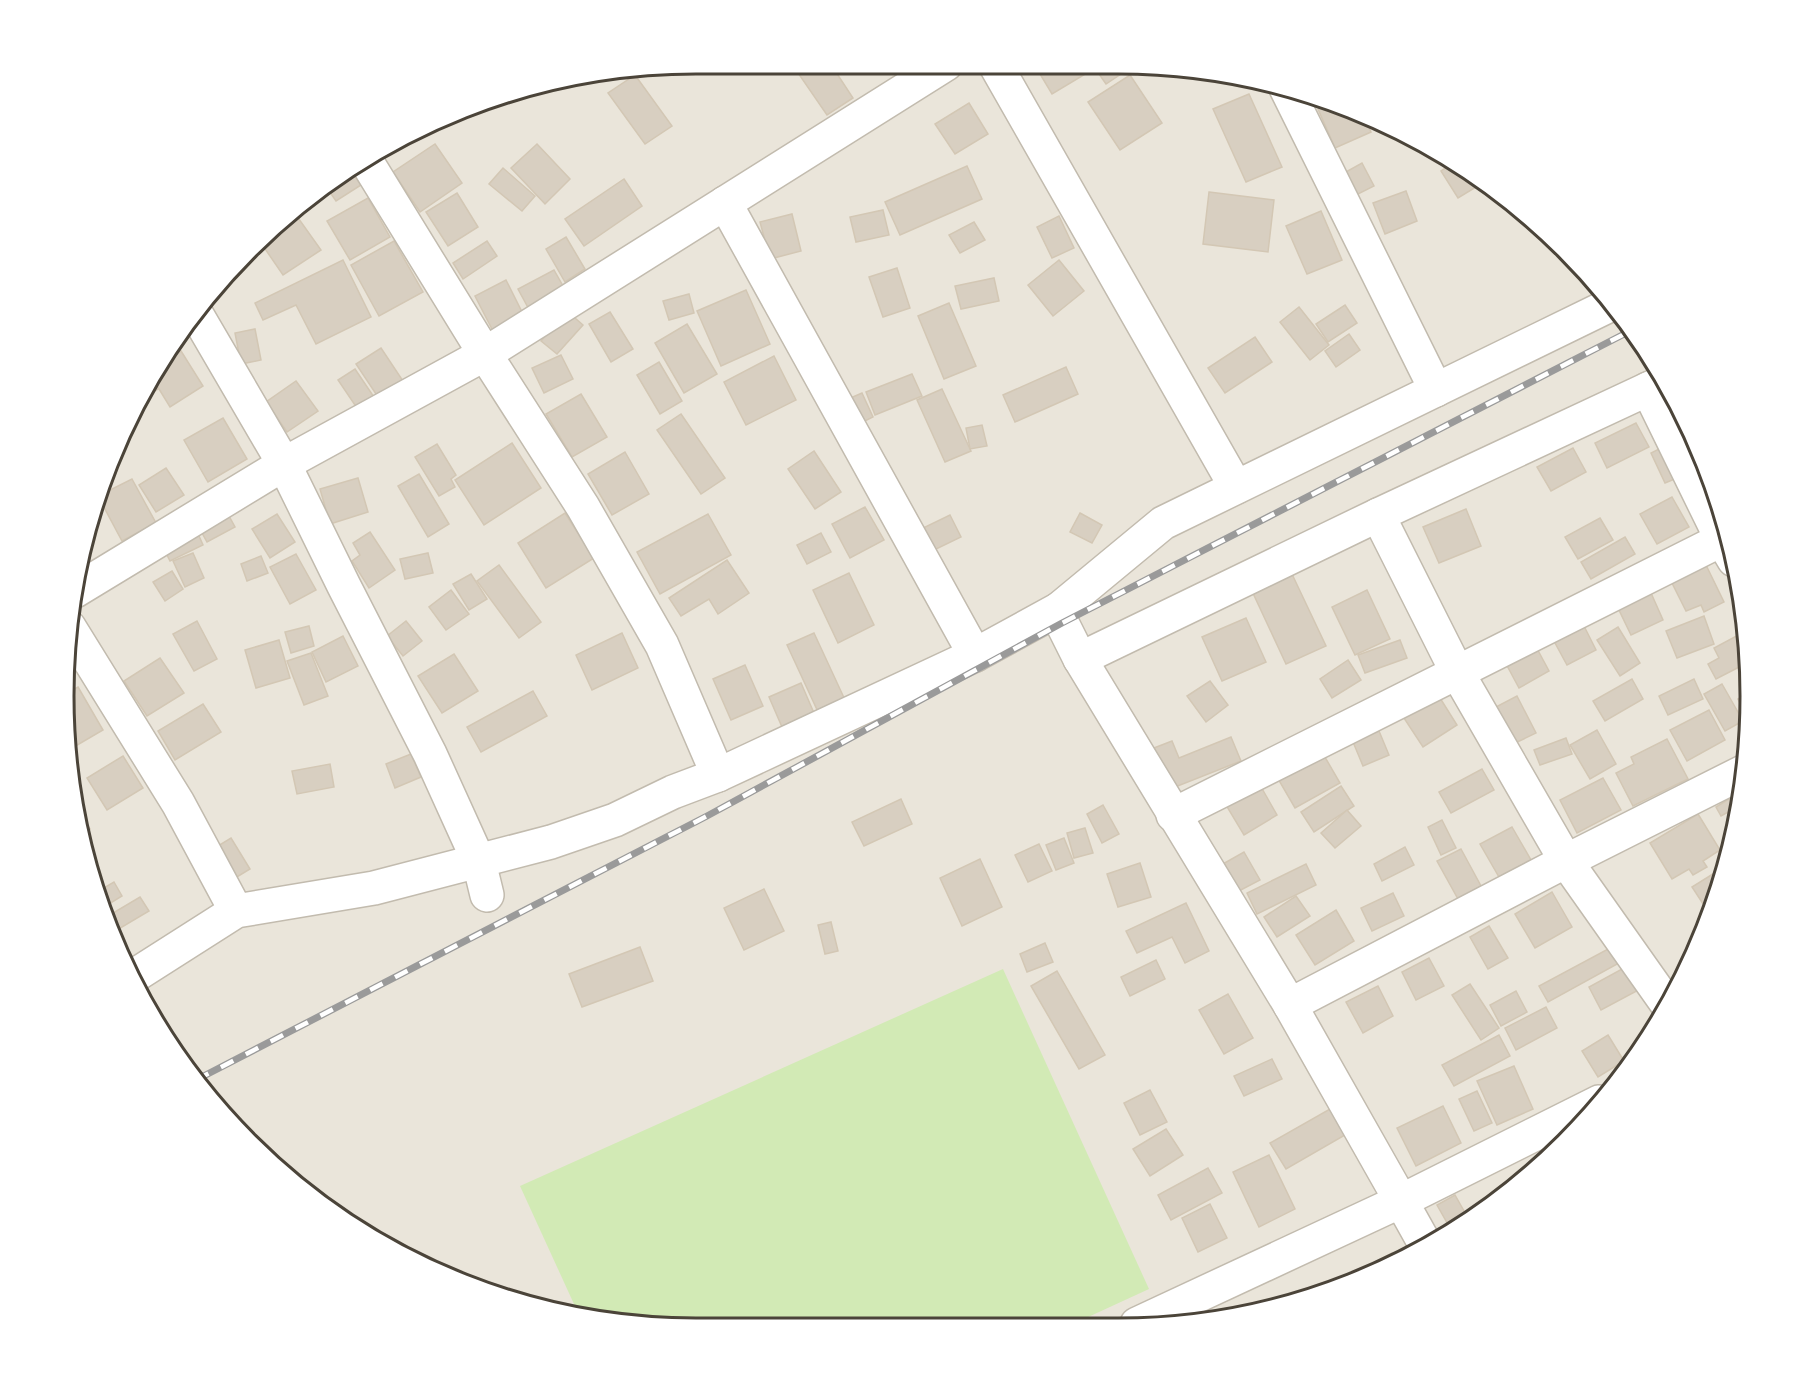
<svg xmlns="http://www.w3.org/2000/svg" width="1813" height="1392" viewBox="0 0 1813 1392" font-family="'Titillium Web',sans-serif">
<rect width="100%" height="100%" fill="#f6f3ec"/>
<!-- residential -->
<path fill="#eae5da" d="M696,63L1158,64L1281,85L1397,128L1502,194L1593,278L1644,345L1702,454L1738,573L1750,696L1738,820L1702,939L1643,1048L1564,1144L1468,1223L1321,1295L1199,1324H613L492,1295L345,1223L248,1143L169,1047L96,899L64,737V654L84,533L148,380L248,249L379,148L532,85Z"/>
<!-- grass -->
<path fill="#d2eab5" d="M1003,969L1149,1289L1073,1324H613L579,1315L520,1186Z"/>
<!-- building -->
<g fill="#d8cfc1" stroke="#d3c7b4" stroke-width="1.5">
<path d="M806,63H830L853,98L827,115L796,70Z"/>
<path d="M1034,64H1088L1092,70L1052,94Z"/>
<path d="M1092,64H1136L1106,84Z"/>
<path d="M635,75L672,126L645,144L608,93Z"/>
<path d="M1130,75L1162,123L1120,150L1088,102Z"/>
<path d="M1249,94L1282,167L1246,182L1213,109Z"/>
<path d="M969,103L988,134L955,154L935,124Z"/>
<path d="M1330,103L1364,116L1371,132L1335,148L1318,109Z"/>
<path d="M435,144L462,183L420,212L393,172Z"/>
<path d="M537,144L570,179L545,204L511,168Z"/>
<path d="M1362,163L1374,186L1356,195L1344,173Z"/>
<path d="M1453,163L1477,178L1481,184L1458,198L1441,171Z"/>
<path d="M967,166L982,199L900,235L885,202Z"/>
<path d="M503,168L535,196L522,211L489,184Z"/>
<path d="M351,170L361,185L336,201L327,188Z"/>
<path d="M624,179L642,206L584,246L565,219Z"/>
<path d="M1406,191L1417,221L1385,234L1373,203Z"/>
<path d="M1209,192L1274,200L1268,252L1203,244Z"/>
<path d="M457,193L478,227L448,246L426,212Z"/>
<path d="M368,198L390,237L350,260L327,221Z"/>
<path d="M883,210L889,235L856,242L850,217Z"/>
<path d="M1321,211L1342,260L1307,274L1286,226Z"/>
<path d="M792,214L801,251L770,259L760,222Z"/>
<path d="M296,215L321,250L283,275L259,240Z"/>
<path d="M1059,216L1074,248L1052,258L1037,227Z"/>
<path d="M974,222L985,240L960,253L949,235Z"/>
<path d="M566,237L585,269L565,282L546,249Z"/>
<path d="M394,241L423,292L379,316L351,265Z"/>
<path d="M487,241L497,256L463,279L453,263Z"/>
<path d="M343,260L371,317L316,344L296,305L263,320L255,303Z"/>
<path d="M1059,260L1084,291L1053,316L1028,285Z"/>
<path d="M897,268L910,308L883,317L869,277Z"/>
<path d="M554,270L567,293L531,313L518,289Z"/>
<path d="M994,278L999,301L961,309L955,286Z"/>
<path d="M506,280L524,316L493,331L475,296Z"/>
<path d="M746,290L770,344L721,366L697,311Z"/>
<path d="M689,294L694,313L669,320L663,301Z"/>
<path d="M949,303L976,366L944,379L918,316Z"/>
<path d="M1345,305L1357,323L1328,342L1316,324Z"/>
<path d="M1299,307L1329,345L1310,360L1280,322Z"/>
<path d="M567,311L583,325L557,354L541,341Z"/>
<path d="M610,312L633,349L611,362L589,324Z"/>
<path d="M687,324L717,374L684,393L655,343Z"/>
<path d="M255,329L261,360L241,364L235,333Z"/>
<path d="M1349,334L1360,350L1336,367L1325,351Z"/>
<path d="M1255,337L1272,362L1225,393L1208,368Z"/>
<path d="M381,348L403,381L378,397L356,364Z"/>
<path d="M181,351L203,386L170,407L151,376L160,364Z"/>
<path d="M561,355L573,379L544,393L532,368Z"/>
<path d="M774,356L796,400L746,425L724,382Z"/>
<path d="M659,362L682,401L660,414L637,375Z"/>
<path d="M1066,367L1078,394L1015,422L1003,395Z"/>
<path d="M355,369L376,400L359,411L338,380Z"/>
<path d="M912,374L922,396L875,415L866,392Z"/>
<path d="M150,376L158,389L139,401L148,380Z"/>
<path d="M296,381L318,411L287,432L266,402Z"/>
<path d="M942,389L971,451L945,462L917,400Z"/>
<path d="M862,393L873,417L857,425L846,400Z"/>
<path d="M581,394L607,437L572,457L546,414Z"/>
<path d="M681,414L725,478L701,494L657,430Z"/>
<path d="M223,418L247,459L208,482L184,440Z"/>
<path d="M1636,423L1649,447L1607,468L1595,443Z"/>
<path d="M982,425L987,446L970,449L966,428Z"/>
<path d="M512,443L541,488L484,525L455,480Z"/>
<path d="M437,444L456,475L451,479L455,487L439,496L415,457Z"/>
<path d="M1663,447L1677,478L1665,483L1651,453Z"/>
<path d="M1573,448L1586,472L1551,491L1537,467Z"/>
<path d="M814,451L841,492L815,509L788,469Z"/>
<path d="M625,452L649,494L612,515L588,474Z"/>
<path d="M166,468L184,495L156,512L139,485Z"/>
<path d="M419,474L449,524L428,537L398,486Z"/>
<path d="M358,478L368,512L330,524L320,489Z"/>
<path d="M132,479L156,523L122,541L99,498L100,495Z"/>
<path d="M1672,497L1689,527L1657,544L1640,514Z"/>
<path d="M224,507L235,527L207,542L196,522Z"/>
<path d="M865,507L884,540L850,558L832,524Z"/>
<path d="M1466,509L1481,546L1439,563L1423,527Z"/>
<path d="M565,513L594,558L546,588L518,543Z"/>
<path d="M1080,513L1102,525L1092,543L1070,532Z"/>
<path d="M277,514L295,542L270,558L252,529Z"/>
<path d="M708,514L731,555L660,594L637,552Z"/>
<path d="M950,515L961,537L932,551L921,529Z"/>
<path d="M1600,518L1613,540L1578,559L1565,537Z"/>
<path d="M195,527L203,545L170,561L161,543Z"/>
<path d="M370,532L395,570L369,588L352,561L360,555L353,543Z"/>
<path d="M821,533L831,552L807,564L797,545Z"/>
<path d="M1625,537L1635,554L1591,579L1581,562Z"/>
<path d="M193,553L204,578L185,587L173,561Z"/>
<path d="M428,553L433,573L405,579L400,559Z"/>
<path d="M296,554L316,590L290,604L270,567Z"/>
<path d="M261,556L268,573L247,581L241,564Z"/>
<path d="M727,560L749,593L718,614L709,599L681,616L669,598Z"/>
<path d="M1705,563L1724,602L1704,612L1701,605L1686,611L1670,579Z"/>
<path d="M499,565L541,622L519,638L477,581Z"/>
<path d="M172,571L183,589L165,601L153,582Z"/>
<path d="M1291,572L1326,646L1286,664L1252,591Z"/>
<path d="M849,573L874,625L838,643L813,590Z"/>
<path d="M471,574L487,599L469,610L453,584Z"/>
<path d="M451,590L469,614L446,630L429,607Z"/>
<path d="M1367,590L1390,639L1355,655L1332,607Z"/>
<path d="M1651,593L1663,620L1631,635L1618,608Z"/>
<path d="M1704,616L1714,644L1677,658L1666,631Z"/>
<path d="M1246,618L1266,662L1222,681L1202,637Z"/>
<path d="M197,621L217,659L194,671L173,634Z"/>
<path d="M406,621L422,641L403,656L387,636Z"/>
<path d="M309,626L314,646L291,653L285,632Z"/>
<path d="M1584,626L1596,650L1567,665L1554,641Z"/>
<path d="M1618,627L1640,663L1620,676L1597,640Z"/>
<path d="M1744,632L1747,663L1716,679L1708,664L1719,658L1714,648Z"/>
<path d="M622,633L638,668L592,690L576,655Z"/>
<path d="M814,633L846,702L819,714L787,645Z"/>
<path d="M343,636L358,666L326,682L312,652Z"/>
<path d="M279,640L290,678L256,688L245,650Z"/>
<path d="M1400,640L1407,658L1365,673L1358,655Z"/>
<path d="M1534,643L1549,671L1519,688L1504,660Z"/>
<path d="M311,653L328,696L304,705L287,661Z"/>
<path d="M454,654L478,691L442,713L418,676Z"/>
<path d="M160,658L184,693L147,716L124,681Z"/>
<path d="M1348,660L1361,680L1332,698L1320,679Z"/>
<path d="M745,665L763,706L731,720L713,679Z"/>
<path d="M1632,679L1643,699L1605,721L1593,701Z"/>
<path d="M1694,679L1703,699L1668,715L1659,696Z"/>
<path d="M1210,681L1228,705L1206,722L1187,696Z"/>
<path d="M801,683L814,713L782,727L769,697Z"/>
<path d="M1722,684L1743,721L1725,731L1704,694Z"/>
<path d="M78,687L103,730L67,751L64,737V695Z"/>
<path d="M1435,690L1457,725L1423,747L1400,712Z"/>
<path d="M533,691L547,716L481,752L467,727Z"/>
<path d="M1750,693V696L1748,719L1738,699Z"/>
<path d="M1517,696L1536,733L1511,745L1492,709Z"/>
<path d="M203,704L221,732L175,760L158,731Z"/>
<path d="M1709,710L1725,740L1687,761L1670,730Z"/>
<path d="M1597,730L1616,764L1590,779L1570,745Z"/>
<path d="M1379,731L1389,755L1363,766L1353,742Z"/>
<path d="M1231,737L1241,761L1170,789L1154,748L1172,741L1179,758Z"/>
<path d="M1566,738L1572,754L1540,765L1534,750Z"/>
<path d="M1667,739L1688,779L1633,806L1616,773L1634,764L1631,757Z"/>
<path d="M1322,752L1340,783L1295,808L1277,777Z"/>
<path d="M411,754L421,777L395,788L386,764Z"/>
<path d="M123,756L143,788L107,810L87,778Z"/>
<path d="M330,764L334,787L297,794L292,771Z"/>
<path d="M1482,769L1494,790L1451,813L1439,792Z"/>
<path d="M1603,778L1621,810L1577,833L1560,800Z"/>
<path d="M1260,785L1277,815L1244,835L1226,805Z"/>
<path d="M1341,786L1354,806L1314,832L1301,812Z"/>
<path d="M1740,792L1737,822L1730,811L1721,816L1716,807Z"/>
<path d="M901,799L912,824L864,846L852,822Z"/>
<path d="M1103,805L1119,834L1102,843L1087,814Z"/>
<path d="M1347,810L1361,826L1335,848L1321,833Z"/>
<path d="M79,813L90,829L83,833Z"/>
<path d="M1698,814L1720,850L1703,861L1707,867L1693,875L1689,869L1672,879L1650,843Z"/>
<path d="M1442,820L1456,848L1441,855L1428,827Z"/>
<path d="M1512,827L1531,860L1499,877L1480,844Z"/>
<path d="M1085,828L1093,853L1074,858L1067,833Z"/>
<path d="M231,838L250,869L232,880L213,849Z"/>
<path d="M1064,838L1074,863L1056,870L1046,845Z"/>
<path d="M1039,844L1052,871L1028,882L1015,855Z"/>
<path d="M1405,847L1414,865L1382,881L1374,864Z"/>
<path d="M1461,849L1481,886L1458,899L1437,861Z"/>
<path d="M1244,852L1260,880L1237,892L1221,865Z"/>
<path d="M980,859L1002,907L962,926L940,878Z"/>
<path d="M89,862L100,880L93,883Z"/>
<path d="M1140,863L1151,897L1118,907L1107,874Z"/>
<path d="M1306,864L1316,885L1257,914L1247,893Z"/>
<path d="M1724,867L1709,913L1692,887Z"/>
<path d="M114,882L122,896L101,909L95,893Z"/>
<path d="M764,889L784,931L744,950L724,908Z"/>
<path d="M1552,892L1572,927L1535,948L1515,914Z"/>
<path d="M1393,893L1404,916L1372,931L1361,908Z"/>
<path d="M1296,896L1310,916L1277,937L1264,917Z"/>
<path d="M140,897L149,911L117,930L108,916Z"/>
<path d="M1186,903L1209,951L1185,963L1172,937L1137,953L1126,931Z"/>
<path d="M1336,910L1354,941L1315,965L1296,935Z"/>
<path d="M831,922L838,951L825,954L818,925Z"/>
<path d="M1489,926L1508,958L1488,969L1470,937Z"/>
<path d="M1045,943L1053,962L1027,972L1020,954Z"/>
<path d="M640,947L653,981L582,1007L569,974Z"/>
<path d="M1610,948L1619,963L1548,1002L1539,986Z"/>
<path d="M1429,958L1444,986L1416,1000L1402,972Z"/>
<path d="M1156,960L1165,979L1130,996L1121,977Z"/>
<path d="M1633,963L1646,986L1601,1010L1589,987Z"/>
<path d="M1057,971L1105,1055L1079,1069L1031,986Z"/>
<path d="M1470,984L1499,1028L1481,1040L1452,995Z"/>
<path d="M1378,986L1393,1016L1363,1033L1346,1002Z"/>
<path d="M1516,991L1527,1012L1501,1026L1490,1005Z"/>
<path d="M1228,994L1253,1038L1224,1054L1199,1010Z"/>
<path d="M1546,1007L1557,1028L1516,1050L1505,1028Z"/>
<path d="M1499,1035L1510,1056L1454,1086L1442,1065Z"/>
<path d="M1608,1035L1624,1061L1598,1077L1582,1051Z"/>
<path d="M1272,1059L1282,1079L1244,1096L1234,1076Z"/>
<path d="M1514,1066L1533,1109L1497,1125L1477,1081Z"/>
<path d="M1150,1090L1167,1122L1140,1135L1124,1103Z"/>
<path d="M1477,1091L1492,1123L1474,1131L1459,1099Z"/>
<path d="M1443,1106L1461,1143L1416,1166L1397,1128Z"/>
<path d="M1330,1109L1345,1135L1286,1169L1270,1143Z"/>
<path d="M1585,1118L1564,1144L1558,1149L1551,1135Z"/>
<path d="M1166,1129L1183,1155L1150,1176L1133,1149Z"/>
<path d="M1269,1155L1295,1209L1259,1227L1233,1172Z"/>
<path d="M1208,1168L1222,1193L1171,1220L1158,1195Z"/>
<path d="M1455,1195L1468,1218L1450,1228L1437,1205Z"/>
<path d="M1210,1204L1227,1238L1198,1252L1182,1218Z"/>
<path d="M1392,1253L1395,1259L1324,1294L1323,1291Z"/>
</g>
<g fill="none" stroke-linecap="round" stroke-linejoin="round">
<defs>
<g id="minor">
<path d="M995,64L1236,487"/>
<path d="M1285,86L1436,390"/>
<path d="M365,159L485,354L583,507L662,645L718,775"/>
<path d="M725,203L975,655"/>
<path d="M197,315L284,464L344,586L430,754L479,862L487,895"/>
<path d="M1648,389L1722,540L1734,560"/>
<path d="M1378,515L1457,672L1566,861L1667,1004"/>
<path d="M75,591L284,464L485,354L946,64"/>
<path d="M69,627L178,803L236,911"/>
<path d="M1080,659L1378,515L1663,382"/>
<path d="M1173,815L1727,537"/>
<path d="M134,976L236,911L374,888L551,842L615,820L673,792L718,775L975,655L1059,609"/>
<path d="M1290,1005L1566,861L1743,772"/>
<path d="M1425,1244L1401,1201L1599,1102"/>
<path d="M1137,1324L1401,1201L1290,1005L1080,659L1062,623L1059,609L1163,523L1612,304"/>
</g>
</defs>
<!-- minor casing -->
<use href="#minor" stroke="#c2bbae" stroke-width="36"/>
<!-- minor -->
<use href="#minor" stroke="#fff" stroke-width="33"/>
<defs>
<path id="rail" d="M196,1080L707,816L1062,623L1632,330"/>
</defs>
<!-- rail casing -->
<use href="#rail" stroke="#9a9a9a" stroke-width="7"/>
<!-- rail -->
<use href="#rail" stroke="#fff" stroke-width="4.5" stroke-dasharray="14" stroke-linecap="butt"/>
</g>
<!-- crop -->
<path d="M0 0H1813V1392H0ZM696 74H1118A622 622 0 0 1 1740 696V696A622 622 0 0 1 1118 1318H696A622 622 0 0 1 74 696V696A622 622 0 0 1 696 74Z" fill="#fff" fill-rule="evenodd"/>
<path fill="none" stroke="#4b4439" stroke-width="3" d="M696 74H1118A622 622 0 0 1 1740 696V696A622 622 0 0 1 1118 1318H696A622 622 0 0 1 74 696V696A622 622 0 0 1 696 74Z"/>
</svg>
